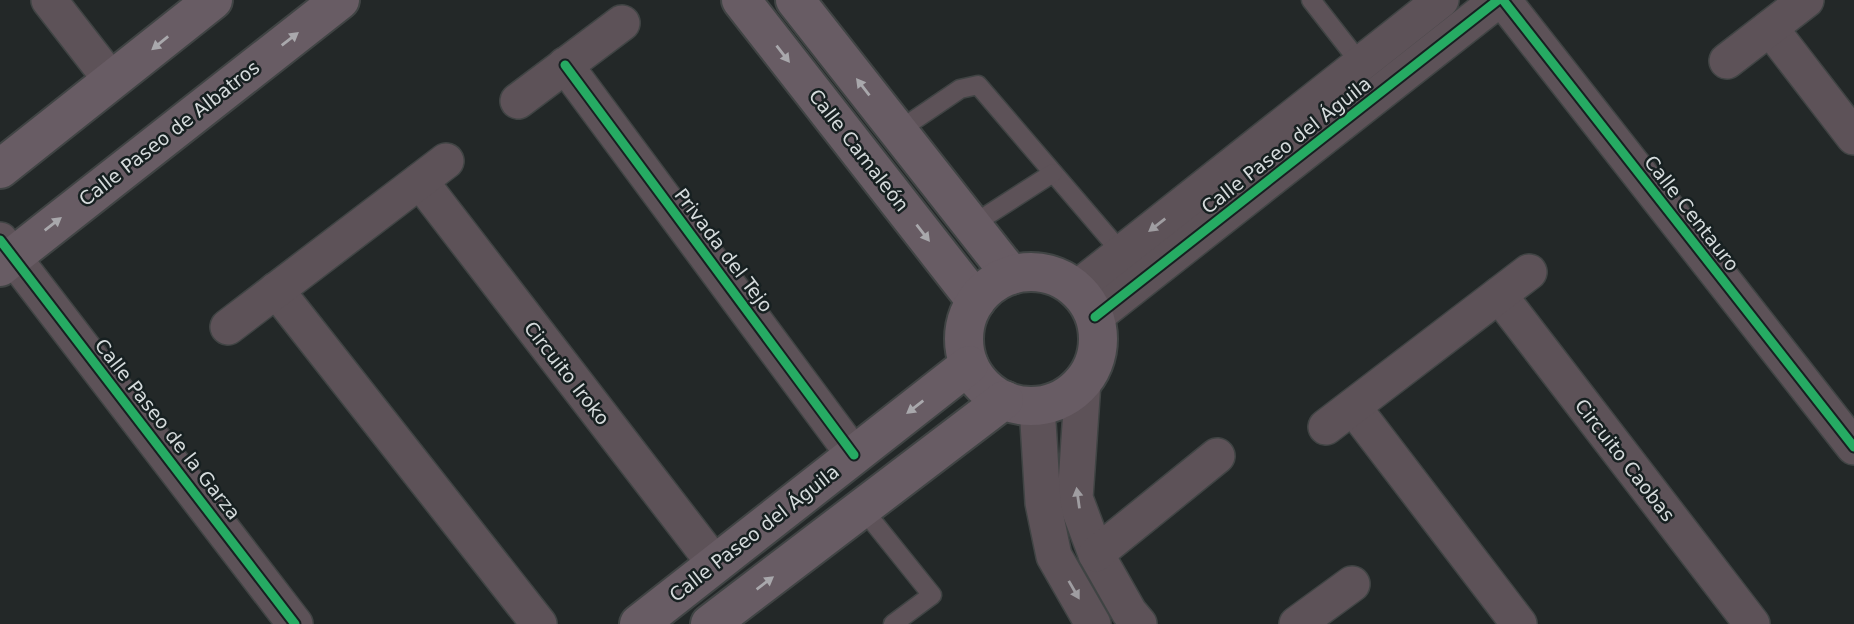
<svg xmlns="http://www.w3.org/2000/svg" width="1854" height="624" viewBox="0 0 1854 624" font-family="'DejaVu Sans',sans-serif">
<rect width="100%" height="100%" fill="#232828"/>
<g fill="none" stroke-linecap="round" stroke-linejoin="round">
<defs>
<g id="lane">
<path d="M1311,0L1361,64"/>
<path d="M898,131L960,89L978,85L1122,253"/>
<path d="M972,225L1053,173"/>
<path d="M862,508L932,595L893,624"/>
</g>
<g id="street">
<path d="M49,0L112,81"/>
<path d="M1503,0L1854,447"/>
<path d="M1770,28L1854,137"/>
<path d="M1727,61L1806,0"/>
<path d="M565,65L854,455"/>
<path d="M518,101L622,23"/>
<path d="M420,181L715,564"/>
<path d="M0,240L295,624"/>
<path d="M1076,289L1441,0"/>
<path d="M276,290L539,624"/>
<path d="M1499,295L1752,624"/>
<path d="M1095,317L1498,0"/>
<path d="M228,327L446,161"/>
<path d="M1083,382L1075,498L1096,554L1129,612L1139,624"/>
<path d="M1037,406L1043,503L1054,556L1093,624"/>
<path d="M1353,407L1519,624"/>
<path d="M1326,427L1529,272"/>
<path d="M1096,554L1217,456"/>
<path d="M1297,624L1352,584"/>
</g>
<g id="secondary">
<path d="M741,0L976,301"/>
<path d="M795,0L1011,275"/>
<path d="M0,169L213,0"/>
<path d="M0,267L340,0"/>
<circle cx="1031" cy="339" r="67"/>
<path d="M639,624L969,365"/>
<path d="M710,624L1004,400"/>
</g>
</defs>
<!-- lane casing -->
<use href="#lane" stroke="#404444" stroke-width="21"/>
<!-- street casing -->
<use href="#street" stroke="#404444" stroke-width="38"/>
<!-- secondary casing -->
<use href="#secondary" stroke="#404444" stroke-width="42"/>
<!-- lane -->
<use href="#lane" stroke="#5d5258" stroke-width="18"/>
<!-- street -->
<use href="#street" stroke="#5d5258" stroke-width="35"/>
<!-- secondary -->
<use href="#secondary" stroke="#685c64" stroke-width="38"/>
<defs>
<g id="cycleway">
<path d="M1503,0L1854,447"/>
<path d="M565,65L854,455"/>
<path d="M0,240L295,624"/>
<path d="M1095,317L1498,0"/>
</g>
</defs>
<!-- cycleway casing -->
<use href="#cycleway" stroke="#172021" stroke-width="13"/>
<!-- cycleway -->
<use href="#cycleway" stroke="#26ab63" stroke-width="9"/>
</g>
<!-- one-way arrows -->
<defs><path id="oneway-solid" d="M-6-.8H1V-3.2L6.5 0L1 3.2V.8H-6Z" transform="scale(1.75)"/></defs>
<g fill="#a9a8ac">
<use href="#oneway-solid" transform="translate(290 39) rotate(-38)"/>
<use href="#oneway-solid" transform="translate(160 43) rotate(141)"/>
<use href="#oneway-solid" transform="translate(783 54) rotate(52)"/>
<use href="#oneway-solid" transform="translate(863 87) rotate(-128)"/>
<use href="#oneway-solid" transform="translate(53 224) rotate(-38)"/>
<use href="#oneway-solid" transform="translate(923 233) rotate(52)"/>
<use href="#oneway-solid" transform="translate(915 407) rotate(142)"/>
<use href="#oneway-solid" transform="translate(765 583) rotate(-37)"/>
</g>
<g fill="#9f9da1">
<use href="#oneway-solid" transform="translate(1157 225) rotate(142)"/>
<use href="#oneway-solid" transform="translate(1078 498) rotate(-98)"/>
<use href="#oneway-solid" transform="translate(1074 590) rotate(60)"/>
</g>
<g text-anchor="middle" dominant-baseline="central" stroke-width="5" stroke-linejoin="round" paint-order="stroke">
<!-- street labels -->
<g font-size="19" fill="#d5dbdc" stroke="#172021">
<text transform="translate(169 133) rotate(-38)">Calle Paseo de Albatros</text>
<text transform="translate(1286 145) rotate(-38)">Calle Paseo del Águila</text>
<text transform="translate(859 150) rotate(52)">Calle Camaleón</text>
<text transform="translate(1692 213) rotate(52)">Calle Centauro</text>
<text transform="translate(724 250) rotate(53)">Privada del Tejo</text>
<text transform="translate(567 373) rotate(52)">Circuito Iroko</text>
<text transform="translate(168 429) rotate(52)">Calle Paseo de la Garza</text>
<text transform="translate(1625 460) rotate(52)">Circuito Caobas</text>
<text transform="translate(754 533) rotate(-38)">Calle Paseo del Águila</text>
</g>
</g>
</svg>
